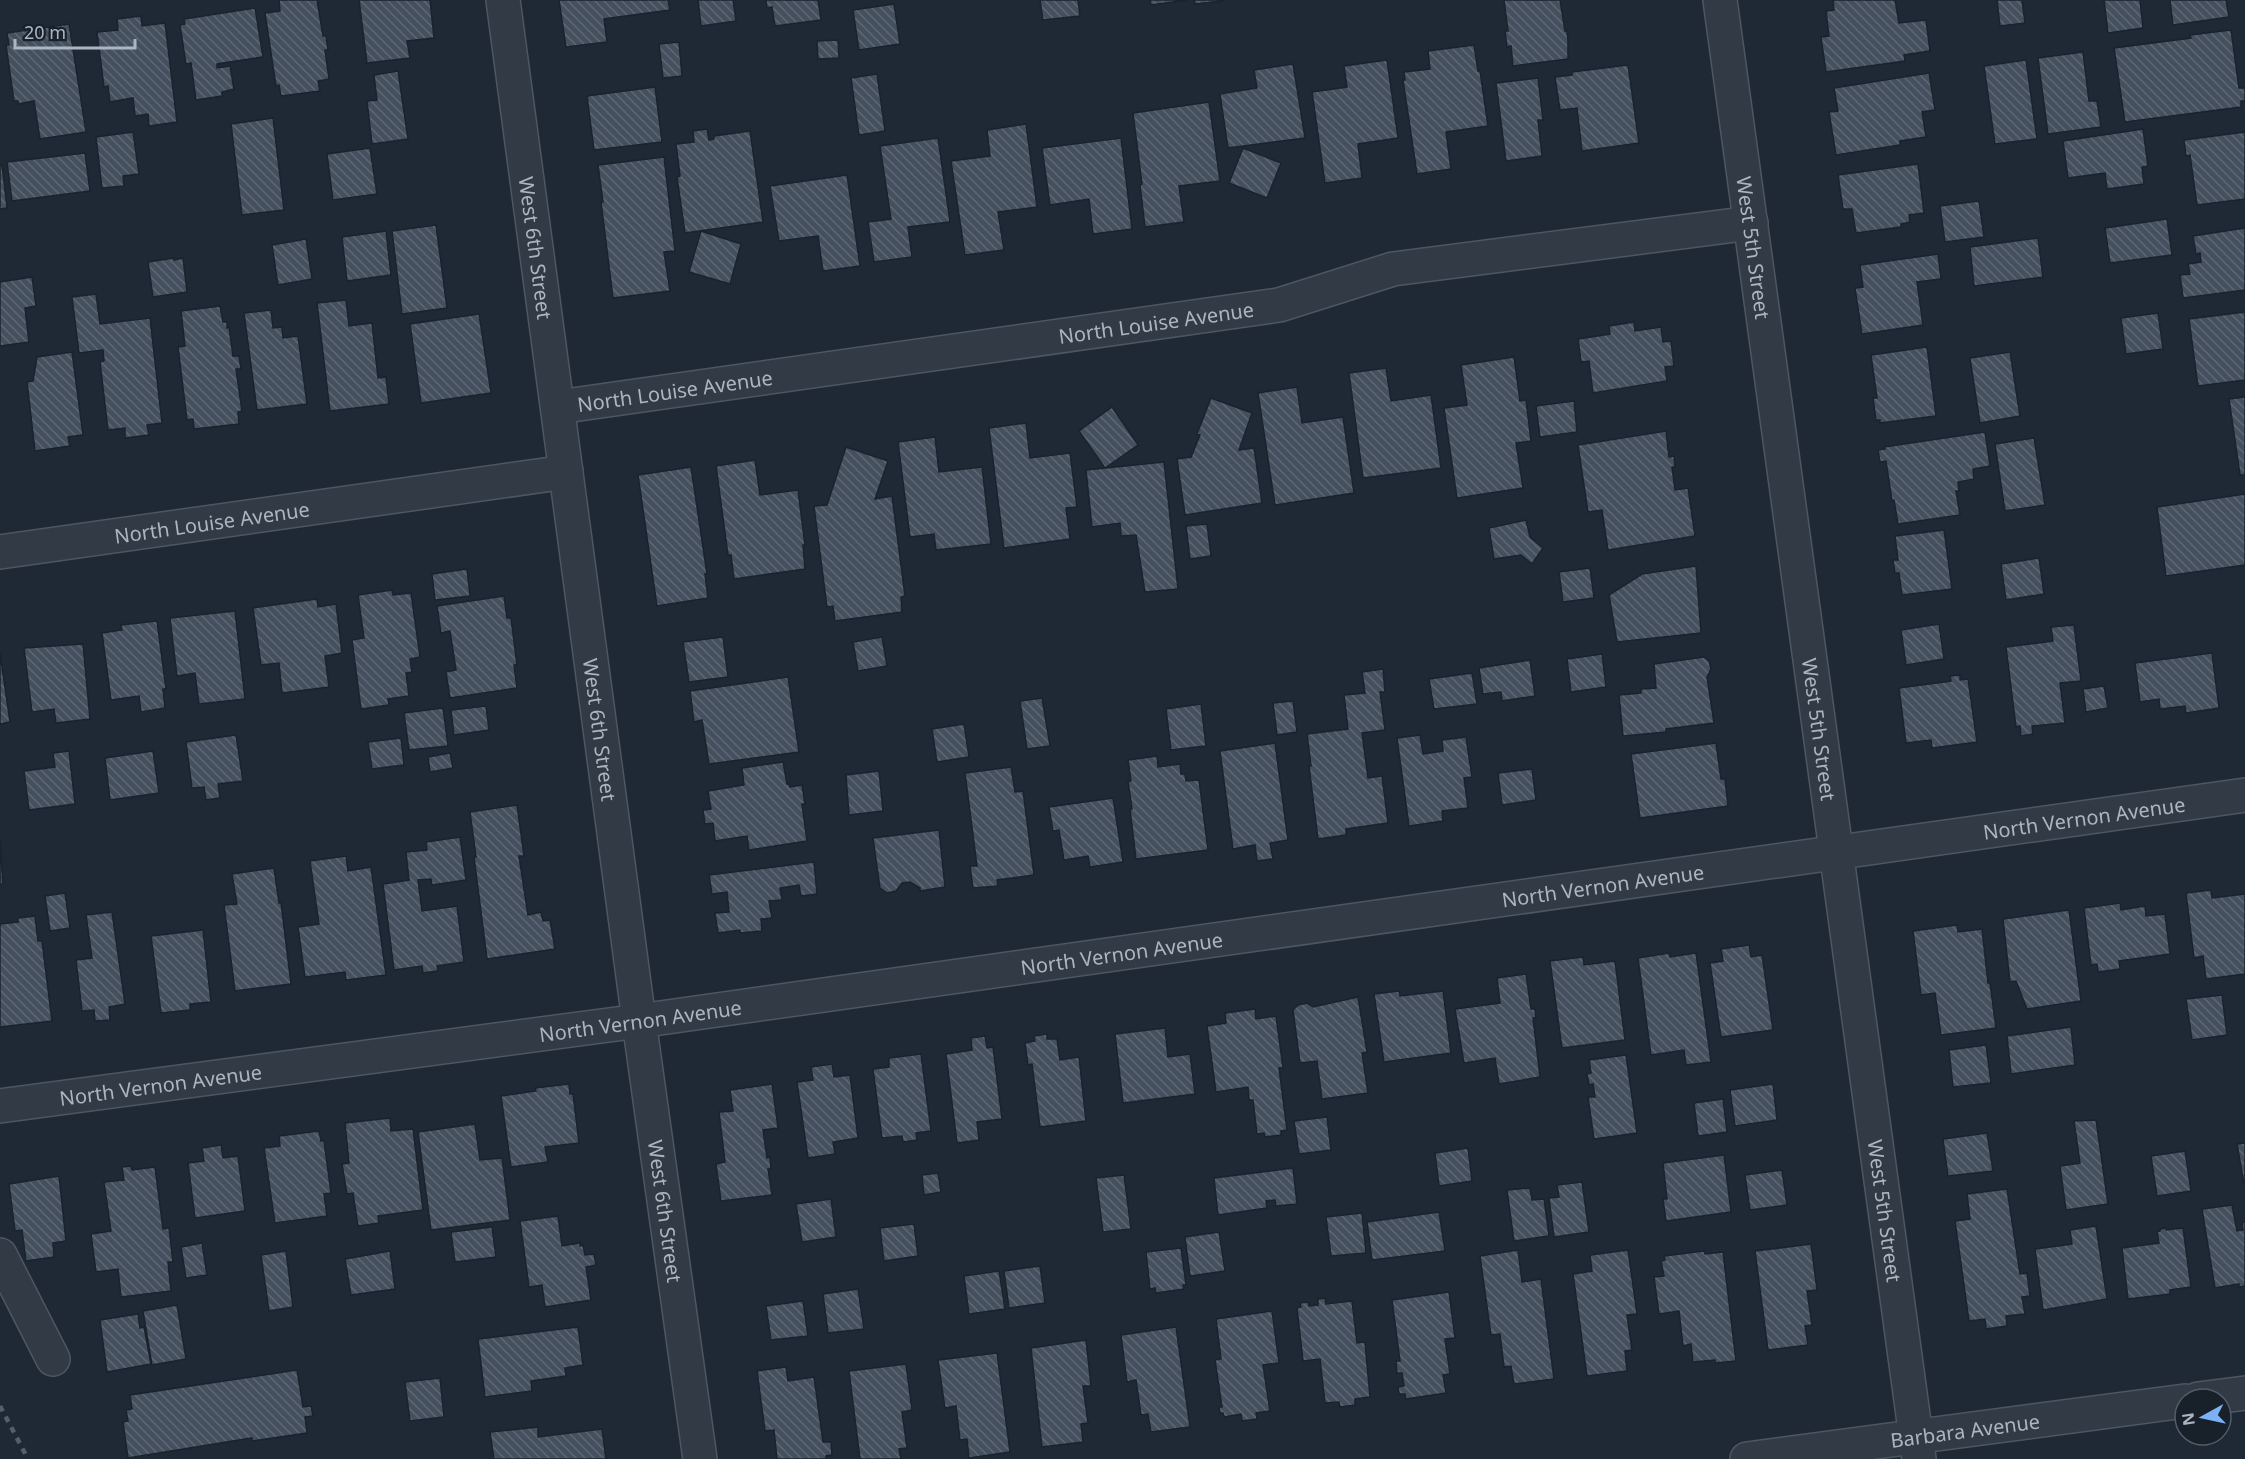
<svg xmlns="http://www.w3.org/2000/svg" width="2245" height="1459" viewBox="0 0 2245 1459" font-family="'Noto Sans',sans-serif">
<defs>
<pattern id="building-back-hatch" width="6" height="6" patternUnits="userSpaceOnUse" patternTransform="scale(1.5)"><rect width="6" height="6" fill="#45505f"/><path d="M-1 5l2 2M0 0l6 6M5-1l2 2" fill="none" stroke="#5d6774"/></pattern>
</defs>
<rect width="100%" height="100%" fill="#1f2935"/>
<!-- building -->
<g fill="url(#building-back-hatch)" stroke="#1a222c" stroke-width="1.5">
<path d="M279,0H317L323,36H326L328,50H325L329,79L318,81L320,91L281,96L279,85L276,86L265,13L280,11Z"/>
<path d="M359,0H430L434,38L407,41L410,58L367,63Z"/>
<path d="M559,0H668L670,10L604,19L607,42L566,47Z"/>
<path d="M698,0H733L736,21L701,26Z"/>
<path d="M766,0H818L821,20L775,26L772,7L767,8Z"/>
<path d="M1040,0H1078L1080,16L1043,20Z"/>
<path d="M1150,0H1187L1151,5Z"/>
<path d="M1194,0H1223V1L1195,4Z"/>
<path d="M1504,0H1560L1565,31H1567L1568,40V59L1513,66L1511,46L1507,47L1505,31H1508Z"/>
<path d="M1833,0H1895L1899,23L1926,20L1930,51L1904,55L1905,61L1826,72L1821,37L1829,36L1826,11L1834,10Z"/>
<path d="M1997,0H2022L2025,23L2000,26Z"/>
<path d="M2104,0H2140L2143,28L2108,33Z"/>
<path d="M2170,0H2226L2229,17L2173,25Z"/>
<path d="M894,4L900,44L859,50L853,10Z"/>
<path d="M255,8L263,57L217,64V68L230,66L234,89L222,92V96L196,100L191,63L186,64L180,25L185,24L184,19Z"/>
<path d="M141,16L142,26L165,23L177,122L149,126L148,114L135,116L133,98L110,102L108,86L104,87L97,32L118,30L117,19Z"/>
<path d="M69,24L86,132L40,139L34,101L18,104V101H14L6,45H9L7,33Z"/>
<path d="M2231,30L2239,88H2245V101H2241V107L2125,122L2114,48L2191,38L2190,35Z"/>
<path d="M838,40L839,58L818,59L817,41Z"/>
<path d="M679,42L682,76L663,78L659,44Z"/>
<path d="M1474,45L1478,71H1480L1488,126L1446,132L1451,169L1417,174L1403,80H1405L1404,72L1430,69L1428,51Z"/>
<path d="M2083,52L2089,101H2097L2101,127L2048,134L2038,58Z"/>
<path d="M1387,60L1398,138L1358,144L1362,178L1325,183L1312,92L1347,87L1344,66Z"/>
<path d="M2026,60L2037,139L1995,144L1984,66Z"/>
<path d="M1293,64L1305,138L1228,148L1220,94L1257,88L1254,70Z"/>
<path d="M1628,65L1639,143L1582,151L1577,108L1560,110L1555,77L1572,75V72Z"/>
<path d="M398,71L408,139L372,144L367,101L377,100L374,75Z"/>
<path d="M1929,73L1935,110L1922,112L1926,137L1900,141V145L1836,155L1829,112L1838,111L1834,88Z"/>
<path d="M877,74L885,131L859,135L851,78Z"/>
<path d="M1538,78L1543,120H1538L1542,156L1506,161L1496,83Z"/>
<path d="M655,87L662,142L594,150L587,96Z"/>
<path d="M1209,102L1220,181L1179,186L1184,222L1145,227L1140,185L1142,184L1133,113Z"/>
<path d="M273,118L284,210L242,215L231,124Z"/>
<path d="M1026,124L1037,207L998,212L1004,250L965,255L951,161L990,156L987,130Z"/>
<path d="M707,129L709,140L714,139V136L750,131L763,222L685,233L677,177L680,176L676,144L694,142L693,131Z"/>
<path d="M2143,129L2148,166L2142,167L2144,184L2107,189L2105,173L2068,178L2063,141Z"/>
<path d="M133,132L139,174L123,176L124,186L102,188L96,137Z"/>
<path d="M2245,132V199L2197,205L2190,155L2186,156L2184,140Z"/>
<path d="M938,138L950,222L908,227L912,257L874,262L868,222L891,219L880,146Z"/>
<path d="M1121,138L1132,229L1093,234L1089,199L1050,205L1042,148Z"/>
<path d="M370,148L377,194L333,200L327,154Z"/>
<path d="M1243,148L1281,163L1267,198L1229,183Z"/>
<path d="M85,153L90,191L12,201L7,162Z"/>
<path d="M664,157L675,251L664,252L670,291L613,298L601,202H603L598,165Z"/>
<path d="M1918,164L1924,213L1909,215L1910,222L1901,224V227L1856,233L1852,209H1843L1838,175Z"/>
<path d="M2,165L7,208L0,209V166Z"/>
<path d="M847,175L860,266L823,271L818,236L779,241L770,186Z"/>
<path d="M1979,201L1984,237L1945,242L1940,206Z"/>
<path d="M2167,219L2172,255L2110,263L2105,228Z"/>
<path d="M436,225L447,308L402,314L392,231Z"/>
<path d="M2245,228V290L2183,298L2180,275L2190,274L2188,264L2201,262L2200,253L2196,254L2193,236Z"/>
<path d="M386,231L391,275L347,281L342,237Z"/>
<path d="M701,231L741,244L730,284L689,272Z"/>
<path d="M2038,238L2043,277L1974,286L1970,247Z"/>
<path d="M306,239L312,279L278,285L272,245Z"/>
<path d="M1938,254L1941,279L1917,282L1923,325L1862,334L1855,288L1863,287L1860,265Z"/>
<path d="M174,258V260L183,258L187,292L153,297L148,262Z"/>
<path d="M32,277L36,306L25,308L29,342L0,346V282Z"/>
<path d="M96,294L100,324L150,318L162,423L147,425L149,435L125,438V428L108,430L100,362L104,361L103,350L79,353L72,297Z"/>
<path d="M346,300L349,326L372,323L378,378L386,377L389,404L330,411L317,303Z"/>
<path d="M220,306L223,322H227V328L229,327L233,356H239L241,369H236L242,411L238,412L239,424L194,429L193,419L187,420L178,347L185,346L181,311Z"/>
<path d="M271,310L273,328L282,327L283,338L298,336L307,404L257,410L244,313Z"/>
<path d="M2245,312V380L2198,386L2189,319Z"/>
<path d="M2158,313L2163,349L2126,354L2121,318Z"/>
<path d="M479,314L491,393L421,403L410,324Z"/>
<path d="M1634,322L1635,331L1661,327L1663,342L1671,341L1674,366L1665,367L1667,381L1593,393L1589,361L1581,362L1578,339L1610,334L1609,326Z"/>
<path d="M1927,347L1936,416L1880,423V420H1876L1873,398H1877L1871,355Z"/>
<path d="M72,352L83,435L68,437L70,446L35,451L27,382L33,381L37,357Z"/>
<path d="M2010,352L2020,416L1980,423L1970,358Z"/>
<path d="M1514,357L1520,401L1526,400L1531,441L1516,443L1523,488L1457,498L1444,408L1467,405L1461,365Z"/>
<path d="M1386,368L1391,401L1431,395L1441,468L1363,478L1349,373Z"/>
<path d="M1297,387L1302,423L1343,417L1354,493L1275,505L1258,393Z"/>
<path d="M2245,397V475H2240L2229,399Z"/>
<path d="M1211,398L1252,413L1239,450L1254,448L1262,503L1185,515L1177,459L1191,457L1200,435L1197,434Z"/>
<path d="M1574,401L1577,432L1540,437L1536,406Z"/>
<path d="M1112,407L1138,445L1105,468L1079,431Z"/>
<path d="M1026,423L1030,458L1070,453L1077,507L1066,508L1070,539L1004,548L989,428Z"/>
<path d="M1666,431L1669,457L1674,456L1675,467H1672L1675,490L1688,488L1695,536L1608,550L1602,510L1588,512L1578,445Z"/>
<path d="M1985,432L1990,466L1973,469L1974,479L1958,482L1959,491H1956L1960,515L1898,524L1894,500L1892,501L1886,461L1880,462L1878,450L1885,449L1884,447Z"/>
<path d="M935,437L939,472L982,467L991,544L936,550L934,534L910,537L898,442Z"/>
<path d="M2034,438L2045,505L2005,511L1995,444Z"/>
<path d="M846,447L888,461L875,499L892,496L905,596L901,597L902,612L835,621L833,606L827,607L814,506L827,505Z"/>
<path d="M755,460L760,495L798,490L805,545H803L805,569L734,579L731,555H728L716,466Z"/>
<path d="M1164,462L1178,589L1145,592L1136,535L1121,536L1120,523L1092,527L1086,470Z"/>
<path d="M691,467L707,574H705L708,598L657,606L638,475Z"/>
<path d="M2245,494V565L2166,576L2157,507Z"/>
<path d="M1526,520L1530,537L1543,548L1532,564L1521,555L1494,559L1489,528Z"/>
<path d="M1207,524L1211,556L1190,559L1186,526Z"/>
<path d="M1944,530L1952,589L1902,595L1899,573H1895L1893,560H1898L1895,536Z"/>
<path d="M2039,558L2044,594L2006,600L2001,564Z"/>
<path d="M1696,566L1701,633L1617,642L1609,595L1642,574Z"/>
<path d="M1590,568L1594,598L1563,602L1559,572Z"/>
<path d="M467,569L470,596L435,600L432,574Z"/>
<path d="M392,590L393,595L411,593L420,657L410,659L412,672L406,673L409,696L388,699L389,705L361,709L352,640L364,638L358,595Z"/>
<path d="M504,596L507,618H511L517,665H514L517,688L450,698L446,672L456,670L450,631L441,633L437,606Z"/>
<path d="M317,599L318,607L336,604L342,653L325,656L329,687L282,693L279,663L261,665L253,608Z"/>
<path d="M235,611L245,699L199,704L195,673L177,676L170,618Z"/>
<path d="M157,621L166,689H163L165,708L141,712L139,696L111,700L102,633L122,630L121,625Z"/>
<path d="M1939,624L1944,659L1906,665L1901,630Z"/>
<path d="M2074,625L2081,681L2060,683L2065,723L2032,726L2033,734L2021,736L2020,726L2016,727L2006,647L2053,641L2051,627Z"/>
<path d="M723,637L728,677L689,682L683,642Z"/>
<path d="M882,637L887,666L858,671L853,642Z"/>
<path d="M83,644L90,719L56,723L54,709L32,712L24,648Z"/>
<path d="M0,653L10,722L0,724Z"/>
<path d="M2212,653L2219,708L2186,713L2185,706L2160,709L2159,699L2140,702L2135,663Z"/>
<path d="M1602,654L1606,687L1571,692L1567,659Z"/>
<path d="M1704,657L1709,661L1711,669L1707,677L1714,723L1666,729V732L1623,736L1619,695L1641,693V689L1656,688L1654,664Z"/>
<path d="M1530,660L1535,696L1502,701L1501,692L1483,694L1479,668Z"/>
<path d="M1383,669L1385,692H1380L1385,730L1362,733L1368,778L1382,776L1388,823L1346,829V835L1318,839L1309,766H1311L1307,734L1348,729L1344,695L1365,693L1362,672Z"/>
<path d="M1472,673L1477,704L1434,709L1429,679Z"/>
<path d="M1960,675V680L1968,679L1977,742L1932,748L1931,740L1906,743L1899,688L1951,681L1950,676Z"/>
<path d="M788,677L799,752L709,764L702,720L694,722L690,691Z"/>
<path d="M2104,686L2108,708L2086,712L2083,689Z"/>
<path d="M1042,698L1050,746L1027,749L1020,701Z"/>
<path d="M1293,701L1297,732L1277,735L1273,703Z"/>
<path d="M1201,704L1206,746L1171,750L1166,709Z"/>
<path d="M486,706L489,730L454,735L451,710Z"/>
<path d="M443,708L448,746L409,750L404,713Z"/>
<path d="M964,724L969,757L937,762L932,729Z"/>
<path d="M236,735L243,781L218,784L220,798L206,800L204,787L192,788L186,742Z"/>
<path d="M1420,735L1423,754L1443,751L1442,740L1466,737L1472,777L1464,778L1468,808L1442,811L1443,821L1409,826L1397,738Z"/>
<path d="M401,738L404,765L372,769L368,742Z"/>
<path d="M1275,743L1288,840L1270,843L1273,859L1257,861L1255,845L1233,849L1220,751Z"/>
<path d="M1716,743L1721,779H1725L1728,806L1640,818L1631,754Z"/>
<path d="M69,751L75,804L29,810L24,771L55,767L53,753Z"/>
<path d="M153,751L159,793L110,800L105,758Z"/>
<path d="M450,753L453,768L430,772L428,757Z"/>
<path d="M1157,756L1158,767L1180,764L1181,774H1185L1186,781L1199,780L1208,850L1136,859L1130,809H1132L1128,781H1131L1128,760Z"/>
<path d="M783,762L787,784H789L790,787L802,785L805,804H802L807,841L749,850L747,836L715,841L713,823L705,824L703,810L711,809L708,791L744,785L742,768Z"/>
<path d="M1011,767L1015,792L1023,791L1034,875L997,880L998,886L973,888L970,866H977L965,773Z"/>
<path d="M1532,769L1536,800L1502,805L1498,773Z"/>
<path d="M879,771L883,811L849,815L846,775Z"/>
<path d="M1113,798L1123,862L1090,867L1088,856L1064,860L1059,830L1053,831L1049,807Z"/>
<path d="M517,805L524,856H519L528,915L541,912L543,921L550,920L555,949L487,959L474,857H476L470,812Z"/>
<path d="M939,830L945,887L920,891V888L910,882L902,883L896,891L887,893L880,888L873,838Z"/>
<path d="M460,837L466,880L432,885L431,879L418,880L422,911L457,906L464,962L437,966L438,971L423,973L422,966L394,970L383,884L409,880L406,852L427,850L426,842Z"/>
<path d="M0,841L3,884H0Z"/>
<path d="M346,856L348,871L371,867L386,975L346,980L345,972L305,977L298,927L319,924L310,861Z"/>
<path d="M814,862L817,894L801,896L799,885L780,888L782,900L769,901L772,918L761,919L762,931L740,933V930L718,933L715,913L729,912L727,892L712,894L709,875Z"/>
<path d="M274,868L279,903H281L291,984L235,991L224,905L237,904L232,874Z"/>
<path d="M2211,890L2212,898L2245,894V974L2206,979L2203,956L2194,958L2186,893Z"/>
<path d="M65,893L70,928L50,931L45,896Z"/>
<path d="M2120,903L2121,910L2145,906L2146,916L2165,914L2170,954L2119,961L2120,969L2098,972L2097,964L2091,965L2084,908Z"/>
<path d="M2069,910L2081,1001L2027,1009L2016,981L2010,982L2003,919Z"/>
<path d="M112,912L125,1004L109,1007L110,1020L95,1021L94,1010L82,1011L76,960L92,958L86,915Z"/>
<path d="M35,916L38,941H42L52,1021L0,1027V924L18,922V918Z"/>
<path d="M1957,925L1958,932L1982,929L1988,983H1990L1996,1028L1941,1035L1935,993L1921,995L1913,931Z"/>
<path d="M203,930L211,1002L190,1004V1010L161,1013L151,936Z"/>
<path d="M1749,945L1751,957L1762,955L1773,1030L1721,1037L1710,963L1723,961L1721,949Z"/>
<path d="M1669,953L1670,957L1696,953L1711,1062L1686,1065L1684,1050L1651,1055L1638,958Z"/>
<path d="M1583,957L1584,965L1615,961L1625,1040L1562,1048L1550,961Z"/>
<path d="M1526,974L1531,1009H1535L1536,1018H1533L1540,1077L1499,1084L1495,1058L1464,1063L1455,1009L1500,1003L1497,978Z"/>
<path d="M1399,991L1400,996L1443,991L1451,1053L1384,1062L1374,994Z"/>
<path d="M2222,995L2227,1035L2192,1040L2186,999Z"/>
<path d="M1358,997L1367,1052L1362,1053L1368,1093L1322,1099L1317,1061L1300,1063L1293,1010L1298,1005L1307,1003L1313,1007Z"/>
<path d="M1255,1009L1256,1019L1276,1016L1283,1068H1279L1287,1130L1281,1131V1135L1265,1137L1264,1133L1257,1134L1253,1100H1249L1248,1087L1216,1092L1207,1026L1226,1023L1225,1013Z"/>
<path d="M2071,1027L2075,1065L2011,1074L2007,1036Z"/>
<path d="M1165,1028L1168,1057L1190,1054L1195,1094L1123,1103L1115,1034Z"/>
<path d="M1047,1034V1039H1057L1060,1060L1079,1057L1086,1121L1040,1127L1032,1064L1028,1065L1025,1043L1035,1041L1034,1036Z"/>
<path d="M985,1036L987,1048L993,1047L1002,1119L977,1122L979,1140L957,1143L946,1054L972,1050L971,1038Z"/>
<path d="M1986,1045L1991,1083L1953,1087L1949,1050Z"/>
<path d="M921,1054L931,1131L916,1133L917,1140L903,1142L902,1136L882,1138L873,1069L889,1067V1058Z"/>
<path d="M1626,1055L1637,1133L1594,1139L1588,1097H1595L1593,1084L1589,1085L1587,1074L1591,1073L1589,1060Z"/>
<path d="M832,1064L834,1077L850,1075L858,1138L833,1142L835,1154L808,1158L797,1082L813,1080L811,1067Z"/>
<path d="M569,1084L570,1094H573L579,1143L545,1147L548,1162L511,1167L501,1096L536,1091L535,1088Z"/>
<path d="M772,1084L778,1128L763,1130L767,1158L770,1157L771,1169H768L772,1195L721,1201L716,1164L725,1162L719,1112L733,1111L730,1090Z"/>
<path d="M1773,1084L1777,1120L1735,1126L1730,1090Z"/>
<path d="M1723,1099L1727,1132L1698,1136L1694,1103Z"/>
<path d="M1327,1117L1331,1150L1299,1154L1294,1121Z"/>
<path d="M390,1118L391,1131L413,1129L423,1210L378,1216L379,1223L358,1226L353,1193L347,1194L342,1164L349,1163L345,1123Z"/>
<path d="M2096,1120L2108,1204L2066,1210L2060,1166L2080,1163L2074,1121Z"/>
<path d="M475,1124L480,1160L502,1158L510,1220L431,1230L418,1132Z"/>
<path d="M319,1131L321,1141H324L331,1193L324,1194L327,1216L275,1223L264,1148L280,1146L279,1136Z"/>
<path d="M1987,1133L1993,1171L1948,1176L1943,1139Z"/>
<path d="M2245,1143V1184H2244L2237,1144Z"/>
<path d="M221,1145L223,1158L238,1156L245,1211L195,1218L188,1163L204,1161L202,1148Z"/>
<path d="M1468,1148L1472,1181L1439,1186L1435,1153Z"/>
<path d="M2185,1151L2191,1191L2157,1196L2151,1156Z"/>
<path d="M1724,1155L1731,1212L1666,1221L1663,1199H1667L1663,1163Z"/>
<path d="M131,1166L132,1170L155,1167L163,1229L169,1228L173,1262H168L171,1291L121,1297L118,1269L96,1272L91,1234L111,1231L104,1182L124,1180L122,1167Z"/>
<path d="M1293,1168L1297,1204L1276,1206L1275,1200L1266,1201L1267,1208L1218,1215L1214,1178Z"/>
<path d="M1782,1170L1787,1205L1750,1210L1745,1175Z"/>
<path d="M938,1173L941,1192L924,1195L922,1175Z"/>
<path d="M1124,1175L1131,1229L1103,1232L1096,1178Z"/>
<path d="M59,1176L66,1241L53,1243L54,1257L26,1261L22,1230L15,1231L9,1184Z"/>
<path d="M1582,1182L1589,1232L1554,1237L1549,1198L1559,1197L1557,1185Z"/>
<path d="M1530,1188L1532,1200L1544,1199L1549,1236L1514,1241L1507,1190Z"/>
<path d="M2007,1189L2020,1274L2027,1273L2030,1296L2022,1297L2025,1314L2006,1316L2007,1326L1986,1329L1985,1319L1969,1321L1955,1221L1970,1219L1967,1194Z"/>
<path d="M831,1199L836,1237L802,1242L796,1204Z"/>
<path d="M2232,1205L2237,1231L2243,1230L2242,1222H2245V1286L2239,1287V1284L2215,1288L2202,1209Z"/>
<path d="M1439,1212L1445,1251L1372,1260L1367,1222Z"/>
<path d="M1362,1213L1366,1253L1331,1256L1326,1217Z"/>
<path d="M558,1216L562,1246L580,1243V1246L583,1245L585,1255L594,1254L596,1265L586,1267L591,1300L545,1307L542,1285L529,1287L520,1221Z"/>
<path d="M914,1224L918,1256L884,1261L880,1228Z"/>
<path d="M2096,1226L2107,1299L2043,1310L2035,1249L2072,1244L2070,1230Z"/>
<path d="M492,1227L496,1257L455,1262L451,1232Z"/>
<path d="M2166,1228V1230L2183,1228L2191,1287L2170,1290V1294L2128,1299L2122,1248L2159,1243L2157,1232L2160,1231V1229Z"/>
<path d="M1219,1232L1225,1271L1190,1276L1185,1237Z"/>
<path d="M202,1243L207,1275L186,1278L181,1247Z"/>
<path d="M1811,1244L1817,1290L1807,1291L1812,1325L1805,1326L1808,1345L1768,1350L1755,1251Z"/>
<path d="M1181,1248L1186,1285H1183L1184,1289L1156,1293L1155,1288L1150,1289L1146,1252Z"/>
<path d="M1518,1250L1522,1282L1541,1279L1554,1379L1514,1384L1511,1366L1504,1367L1500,1334L1491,1335L1480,1256Z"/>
<path d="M1628,1250L1637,1314L1627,1315L1632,1350L1625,1351L1627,1371L1587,1376L1573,1274L1592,1271L1590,1255Z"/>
<path d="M286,1251L293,1307L269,1311L261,1255Z"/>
<path d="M390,1251L395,1289L351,1295L345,1259Z"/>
<path d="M1704,1251L1705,1254L1723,1252L1736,1361L1715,1363V1360L1693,1362L1691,1344L1683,1346L1679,1311L1659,1314L1654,1277L1664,1276L1661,1261L1665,1260L1664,1256Z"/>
<path d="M1040,1266L1045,1303L1009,1308L1004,1271Z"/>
<path d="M999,1271L1005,1309L969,1314L964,1276Z"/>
<path d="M858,1289L864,1329L828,1333L823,1294Z"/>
<path d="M1449,1292L1455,1338L1445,1339L1450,1374L1443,1375L1446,1393L1406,1399L1405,1394H1399L1398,1387L1404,1386L1402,1373H1397L1396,1361H1400L1392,1300Z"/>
<path d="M1325,1298L1326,1304L1352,1301L1357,1343L1365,1342L1370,1397L1355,1399V1405L1340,1407L1339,1402L1325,1403L1320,1359L1303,1361L1297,1308L1301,1307L1300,1303L1308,1302L1309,1306L1318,1305V1299Z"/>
<path d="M803,1301L808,1336L771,1340L766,1306Z"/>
<path d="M177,1305L186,1359L152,1365L143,1311Z"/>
<path d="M1272,1311L1279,1363L1263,1365L1270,1411L1256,1413L1257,1419L1242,1421L1241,1414L1224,1417L1223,1413H1220L1219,1407H1222L1215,1360L1221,1359L1216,1319Z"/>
<path d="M138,1314L140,1328L144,1327L151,1364L107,1372L100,1320Z"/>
<path d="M578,1327L583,1365L565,1368L566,1376L531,1381L532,1391L485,1397L478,1339Z"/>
<path d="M1176,1327L1190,1427L1151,1432L1148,1414L1141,1415L1136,1380L1127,1382L1121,1335Z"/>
<path d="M1086,1340L1091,1386H1083L1088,1423L1081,1424L1083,1442L1042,1447L1031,1348Z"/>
<path d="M997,1353L1010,1452L969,1458L967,1439L960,1440L956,1406L945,1408L938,1360Z"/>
<path d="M906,1364L912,1410L902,1412L907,1448L899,1449L901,1459H860L849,1371Z"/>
<path d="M786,1367L788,1381L814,1377L823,1442H831L832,1455L826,1456V1459H777L774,1430L765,1431L757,1371Z"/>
<path d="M297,1370L303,1407L311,1406L313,1416L305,1417L307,1433L252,1441V1438L128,1458L123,1422L128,1421L126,1410L132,1409L130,1395Z"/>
<path d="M440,1378L444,1417L410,1421L405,1382Z"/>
<path d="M538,1427V1437L602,1429L606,1459H494L490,1432Z"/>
</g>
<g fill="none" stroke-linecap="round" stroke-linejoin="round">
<defs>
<g id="minor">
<path id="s1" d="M503,0L639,1021L700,1459"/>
<path id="s2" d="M1720,0L1919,1459"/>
<path id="s3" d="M558,407L1279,305L1393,269L1751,223"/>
<path id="s4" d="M0,552L566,472"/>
<path id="s5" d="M0,1106L639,1021L2245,795"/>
<path d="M0,1255L53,1359"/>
<path d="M2198,1399L2245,1393"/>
<path id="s6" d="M1747,1459L2185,1401"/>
</g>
</defs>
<!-- minor casing -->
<use href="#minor" stroke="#4d5661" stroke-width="36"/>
<!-- minor -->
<use href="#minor" stroke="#323b45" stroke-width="33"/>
<!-- rail -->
<path stroke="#545f6d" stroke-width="4.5" stroke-dasharray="6 6" stroke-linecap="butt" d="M0,1406L28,1459"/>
</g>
<g text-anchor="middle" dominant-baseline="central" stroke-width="4.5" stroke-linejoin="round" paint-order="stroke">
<!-- street labels -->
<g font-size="20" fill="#acb6c3" stroke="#18202a">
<text stroke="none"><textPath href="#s1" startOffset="250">West 6th Street</textPath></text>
<text stroke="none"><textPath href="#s2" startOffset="250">West 5th Street</textPath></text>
<text stroke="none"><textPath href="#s3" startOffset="604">North Louise Avenue</textPath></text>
<text stroke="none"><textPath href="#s3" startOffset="118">North Louise Avenue</textPath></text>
<text stroke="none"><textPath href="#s4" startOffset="214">North Louise Avenue</textPath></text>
<text stroke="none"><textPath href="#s1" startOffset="736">West 6th Street</textPath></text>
<text stroke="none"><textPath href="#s2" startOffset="736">West 5th Street</textPath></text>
<text stroke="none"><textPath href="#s5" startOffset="2104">North Vernon Avenue</textPath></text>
<text stroke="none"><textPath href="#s5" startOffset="1618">North Vernon Avenue</textPath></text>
<text stroke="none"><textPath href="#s5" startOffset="1132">North Vernon Avenue</textPath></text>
<text stroke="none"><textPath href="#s5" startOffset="646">North Vernon Avenue</textPath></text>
<text stroke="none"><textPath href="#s5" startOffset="162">North Vernon Avenue</textPath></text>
<text stroke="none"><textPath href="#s1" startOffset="1222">West 6th Street</textPath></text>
<text stroke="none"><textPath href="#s2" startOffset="1222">West 5th Street</textPath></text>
<text stroke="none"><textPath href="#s6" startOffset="220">Barbara Avenue</textPath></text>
</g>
</g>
<!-- north arrow -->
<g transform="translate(2203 1417) rotate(262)"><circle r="28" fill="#18202a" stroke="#535c67" stroke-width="1.5"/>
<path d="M0-4.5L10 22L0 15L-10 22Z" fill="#7db1f6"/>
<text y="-9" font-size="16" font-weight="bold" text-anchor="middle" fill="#acb6c3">N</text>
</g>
<!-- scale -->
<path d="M15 39v9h120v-9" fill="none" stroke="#acb6c3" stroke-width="3"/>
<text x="24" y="39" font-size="18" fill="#acb6c3" stroke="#18202a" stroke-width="4.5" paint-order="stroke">20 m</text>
</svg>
